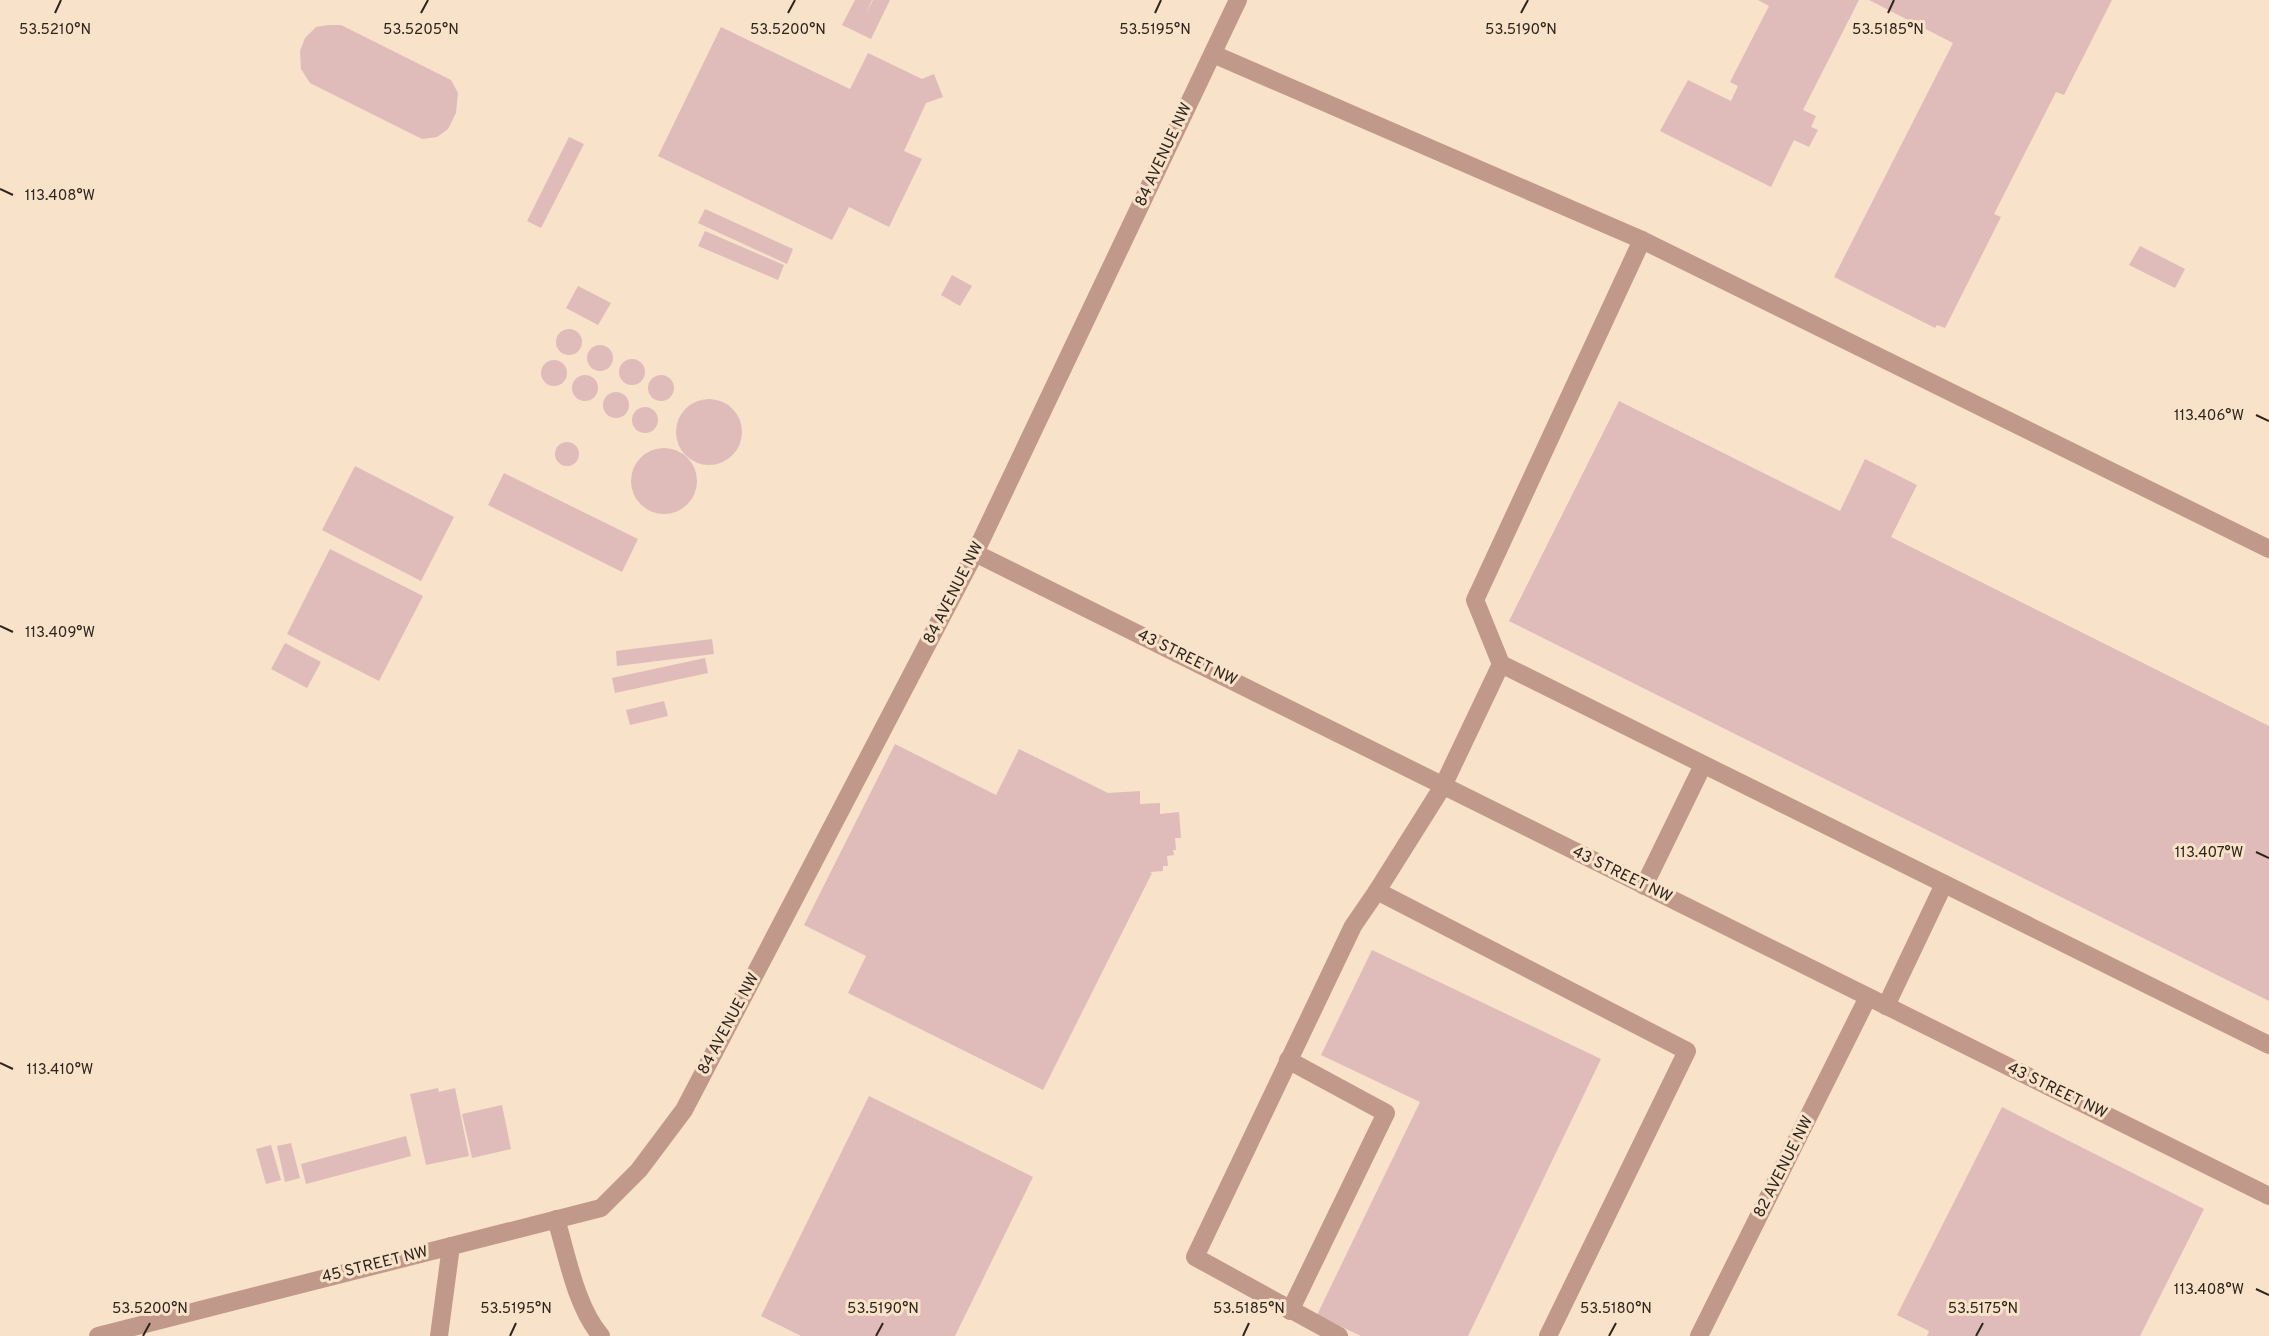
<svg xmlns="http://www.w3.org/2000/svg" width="2269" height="1336" viewBox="0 0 2269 1336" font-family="Overpass,sans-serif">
<rect width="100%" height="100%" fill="#f8e2c9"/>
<!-- building -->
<g fill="#dfbcba">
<path d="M855,0H872L866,14L873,0H890L871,39L842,25Z"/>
<path d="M1758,0H1859L1803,110L1816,116L1811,127L1818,130L1809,147L1794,140L1771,187L1660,131L1688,80L1731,101L1738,86L1730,82L1769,6Z"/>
<path d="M1869,0H2112L2064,95L2056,92L1994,214L2001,217L1945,328L1937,325L1935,328L1834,277L1953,43Z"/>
<path d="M328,25H341L451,80L458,93L456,113L448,129L437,137L422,139L310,83L301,69L300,51L305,38L316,27Z"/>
<path d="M721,27L850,89L868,53L922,79L934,74L943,97L926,103L904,151L922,159L889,227L849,207L832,240L658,156Z"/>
<path d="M569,137L584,144L541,228L527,221Z"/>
<path d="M705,209L793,249L787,264L698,223Z"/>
<path d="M705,231L784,265L778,280L698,246Z"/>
<path d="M2140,246L2185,269L2175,288L2129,265Z"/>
<path d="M952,275L972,286L960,306L941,295Z"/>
<path d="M578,286L611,303L598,325L566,308Z"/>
<circle cx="569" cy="342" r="13"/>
<circle cx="600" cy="358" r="13"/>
<circle cx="632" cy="372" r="13"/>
<circle cx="554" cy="373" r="13"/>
<circle cx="585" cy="388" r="13"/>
<circle cx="661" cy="388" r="13"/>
<circle cx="616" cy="405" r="13"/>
<circle cx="709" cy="432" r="33"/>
<path d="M1619,401L1840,511L1865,459L1917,485L1891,537L2269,726V1001L1509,621Z"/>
<circle cx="645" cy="420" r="13"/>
<circle cx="567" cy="454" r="12"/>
<circle cx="664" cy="481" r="33"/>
<path d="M355,466L454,517L421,581L322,530Z"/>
<path d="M504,473L638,539L622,572L488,505Z"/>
<path d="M330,549L423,596L379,681L287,634Z"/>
<path d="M712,639L714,654L617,666L616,651Z"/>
<path d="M285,643L321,662L307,688L271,669Z"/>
<path d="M705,658L708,673L615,693L612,678Z"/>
<path d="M664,701L668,716L630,725L626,710Z"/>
<path d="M895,744L996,795L1019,749L1108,793L1140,791V804L1160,803V814L1179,812L1181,838H1175L1176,850H1173L1174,855L1167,856L1168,866H1163V871L1150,872L1152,873L1043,1090L848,993L866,956L804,925Z"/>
<path d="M1372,950L1601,1059L1468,1336H1361L1317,1315L1420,1102L1321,1055Z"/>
<path d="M438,1088L439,1092L455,1088L469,1156L426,1165L410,1094Z"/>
<path d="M869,1096L1033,1177L955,1336H801L761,1316Z"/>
<path d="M502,1105L511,1149L472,1158L462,1114Z"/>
<path d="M2002,1107L2204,1209L2140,1336H1927L1929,1331L1897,1315Z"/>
<path d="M406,1136L411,1156L306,1184L301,1164Z"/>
<path d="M291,1143L300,1178L285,1182L277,1146Z"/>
<path d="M271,1145L281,1180L266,1184L256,1149Z"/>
</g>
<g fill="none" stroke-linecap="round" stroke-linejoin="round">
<!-- minor -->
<g stroke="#c0998a" stroke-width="18">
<path d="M1213,54L1642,240L1475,600L1501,664"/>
<path d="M1642,240L2269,549"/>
<path d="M975,553L2269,1196"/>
<path d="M1644,886L1703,765"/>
<path d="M1886,1006L1944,884"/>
<path d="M1288,1060L1386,1113L1290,1311"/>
<path d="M556,1219C567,1255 576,1307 601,1336"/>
<path d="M98,1336L601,1208L639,1170L684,1110L975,553L1238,0"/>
<path d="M439,1336L451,1246"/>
<path d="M1339,1336L1195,1257L1353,926L1377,891"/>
<path d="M1548,1336L1687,1051L1377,891L1443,786L1501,664L2269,1045"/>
<path d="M1699,1336L1868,997"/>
</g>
</g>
<!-- ticks -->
<path fill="none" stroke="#2d251c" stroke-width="2" d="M55,13L61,0M421,13L428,0M788,13L795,0M1155,13L1161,0M1521,13L1528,0M1888,13L1894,0M0,189L13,195M2256,415L2269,421M0,626L13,632M2256,852L2269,858M0,1063L13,1069M2256,1289L2269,1295M143,1336L150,1323M510,1336L516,1323M876,1336L883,1323M1243,1336L1249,1323M1609,1336L1616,1323M1976,1336L1983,1323"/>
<g text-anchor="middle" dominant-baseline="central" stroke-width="6" stroke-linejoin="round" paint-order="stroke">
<!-- street labels -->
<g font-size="16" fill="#2d251c" stroke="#f8e2c9">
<text transform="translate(1164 155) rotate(-65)">84 AVENUE NW</text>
<text transform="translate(954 593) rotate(-63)">84 AVENUE NW</text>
<text transform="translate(1187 658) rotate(26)">43 STREET NW</text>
<text transform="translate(1622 875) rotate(26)">43 STREET NW</text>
<text transform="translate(729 1024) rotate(-62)">84 AVENUE NW</text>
<text transform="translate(2057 1091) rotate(26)">43 STREET NW</text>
<text transform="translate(1784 1167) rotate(-63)">82 AVENUE NW</text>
<text transform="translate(375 1265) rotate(-14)">45 STREET NW</text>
</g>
</g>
<g font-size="15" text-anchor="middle" fill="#2d251c" stroke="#f8e2c9" stroke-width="6" stroke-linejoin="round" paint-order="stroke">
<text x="55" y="34">53.5210°N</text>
<text x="421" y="34">53.5205°N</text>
<text x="788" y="34">53.5200°N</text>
<text x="1155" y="34">53.5195°N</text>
<text x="1521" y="34">53.5190°N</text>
<text x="1888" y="34">53.5185°N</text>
<text x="60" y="200">113.408°W</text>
<text x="2209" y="420">113.406°W</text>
<text x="60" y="637">113.409°W</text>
<text x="2209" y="857">113.407°W</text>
<text x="60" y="1074">113.410°W</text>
<text x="2209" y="1294">113.408°W</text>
<text x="150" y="1313">53.5200°N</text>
<text x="516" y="1313">53.5195°N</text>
<text x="883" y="1313">53.5190°N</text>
<text x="1249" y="1313">53.5185°N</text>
<text x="1616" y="1313">53.5180°N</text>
<text x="1983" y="1313">53.5175°N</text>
</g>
</svg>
